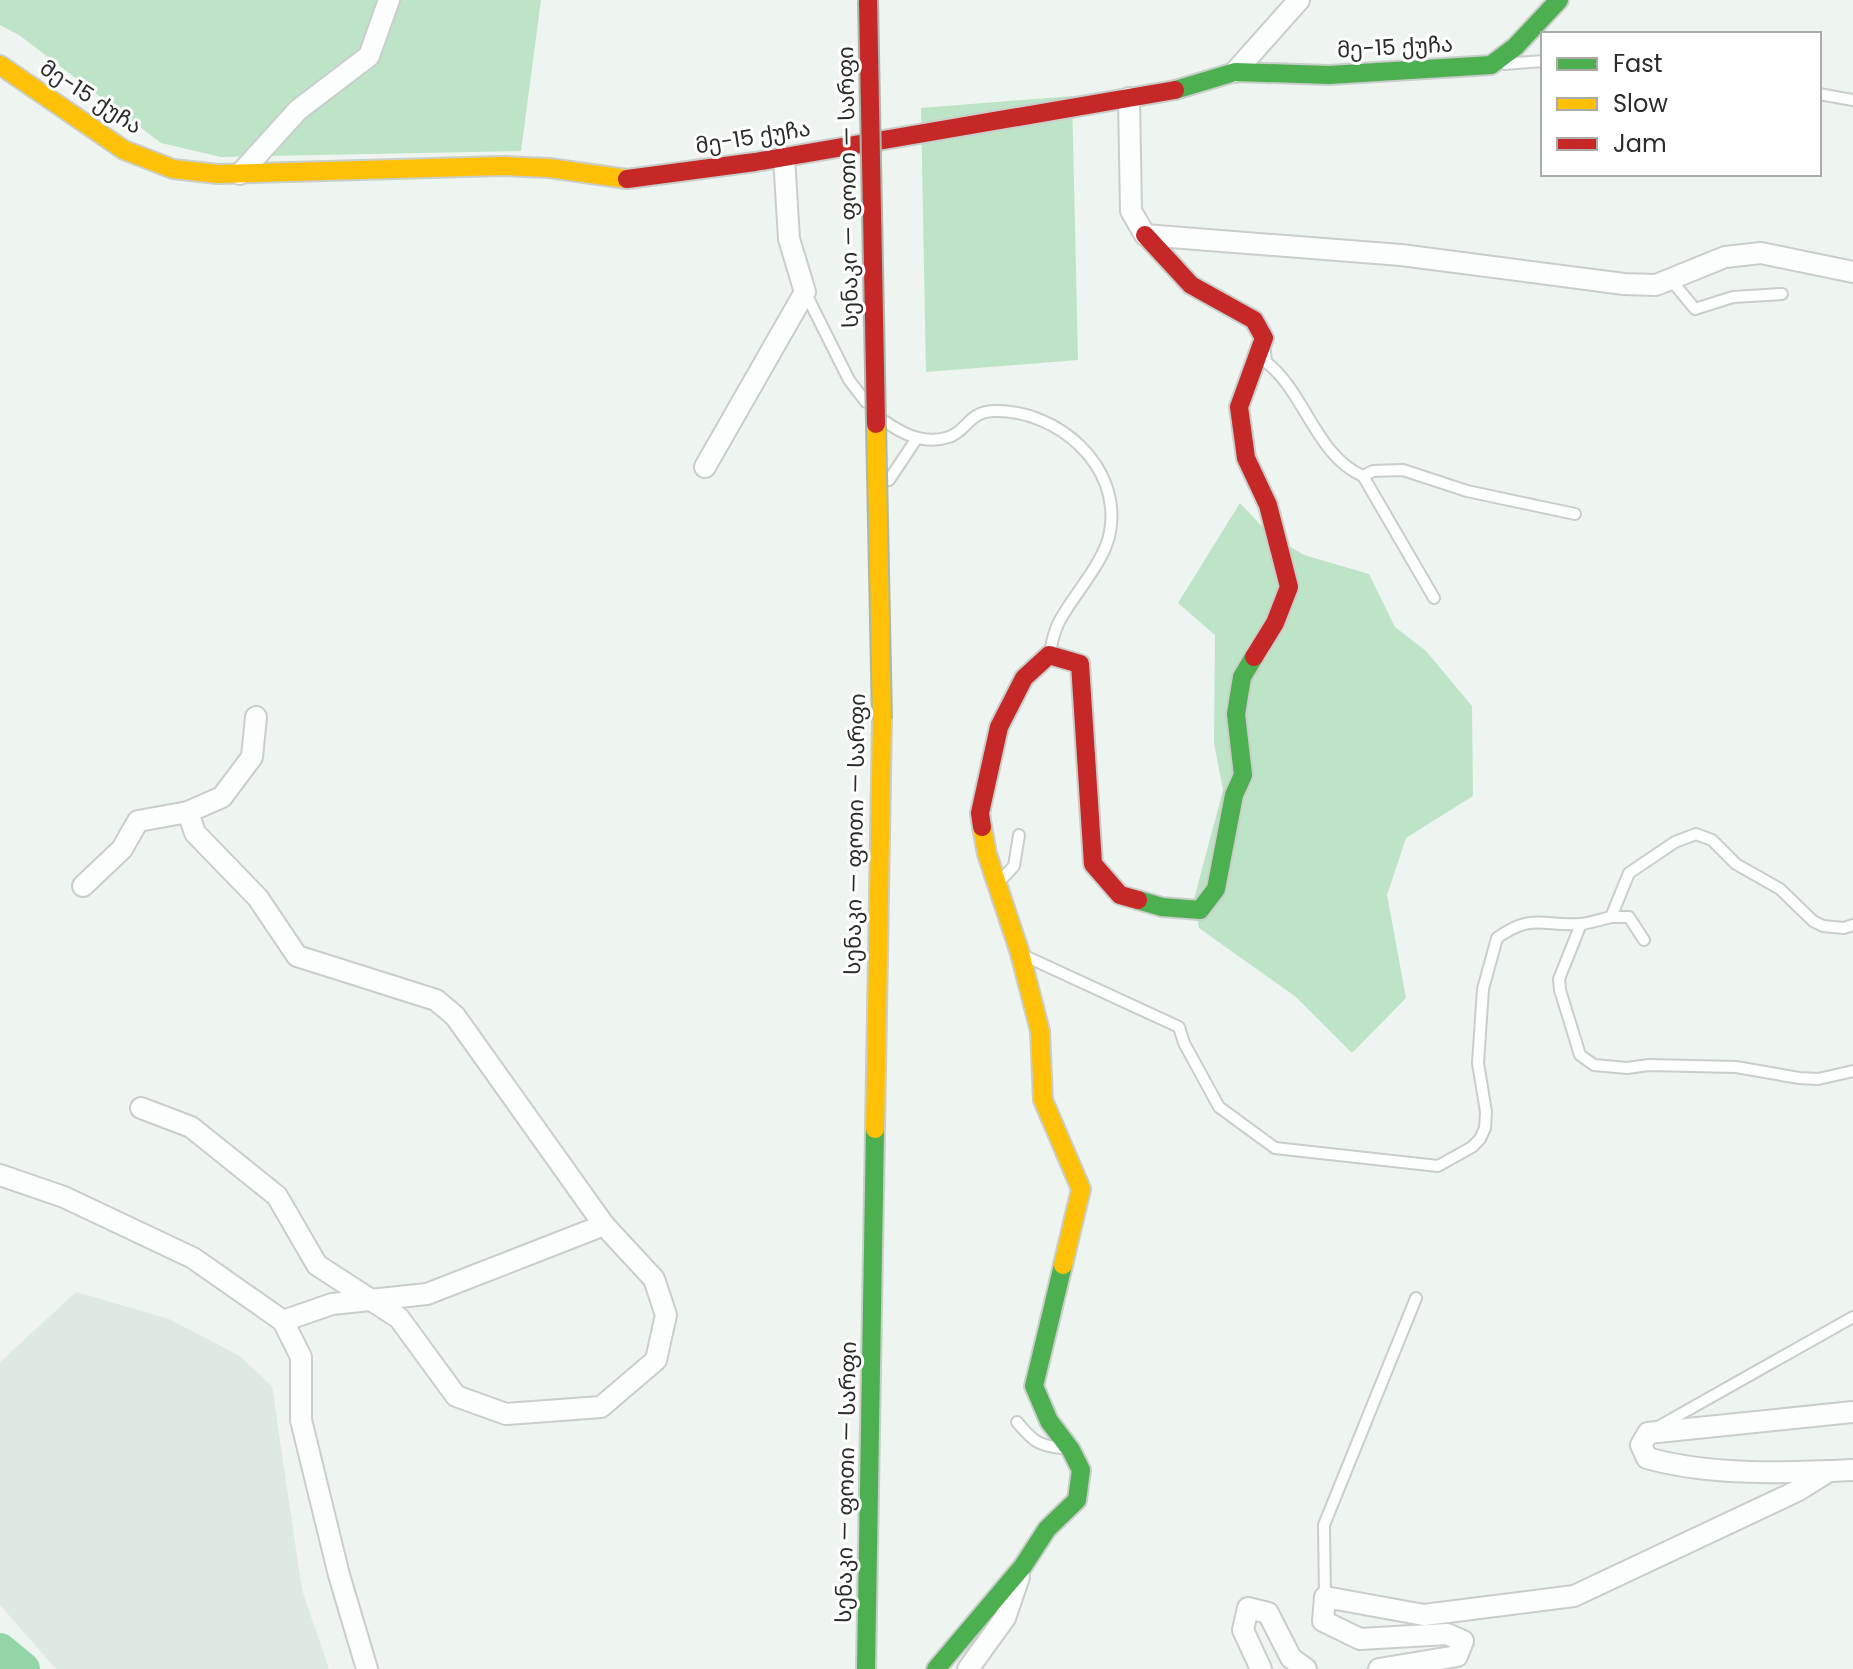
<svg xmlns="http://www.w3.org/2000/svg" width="1853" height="1669" viewBox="0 0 1853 1669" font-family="Poppins,'Noto Sans Georgian',sans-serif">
<rect width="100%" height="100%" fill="#eef4ef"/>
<!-- built -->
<path fill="#deeae1" d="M76,1292L169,1319L240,1356L272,1386L302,1590L329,1669H56L0,1605V1362Z"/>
<!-- green -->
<g fill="#bde4c7">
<path d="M0,0H541L521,151L221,157L161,143L19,35L0,25Z"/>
<path d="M1072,96L1078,360L926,372L921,108Z"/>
<path d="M1240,503L1270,535L1304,555L1369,574L1395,627L1426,651L1472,706L1473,796L1406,838L1387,895L1406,998L1352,1053L1296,997L1199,928L1194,899L1223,790L1214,743L1215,635L1178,603Z"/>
</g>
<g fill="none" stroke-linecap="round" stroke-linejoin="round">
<!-- river -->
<path stroke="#94d5a8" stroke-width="34" d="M0,1650L23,1669"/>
<defs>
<g id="lane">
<path d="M1505,64L1543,61"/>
<path d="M1819,94L1853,100"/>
<path d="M1671,280L1695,309L1733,297L1782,294"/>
<path d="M806,294L849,380L866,402"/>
<path d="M1265,352L1266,362C1305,392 1316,456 1363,476L1434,598"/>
<path d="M886,422C904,435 926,445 949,437C967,431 969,411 995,411C1057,410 1122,465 1110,532C1105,562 1073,595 1059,622C1054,631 1052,642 1050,652"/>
<path d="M1363,476L1373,471L1403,470L1467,491L1575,514"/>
<path d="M889,480L917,438"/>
<path d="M999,882L1014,866L1019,835"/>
<path d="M1611,917H1629L1644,940"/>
<path d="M1581,924L1559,979L1560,990L1580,1055L1594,1065L1627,1068L1649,1065L1736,1067L1799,1078L1818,1079L1853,1071"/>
<path d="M1025,956L1179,1027L1184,1043L1219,1107L1275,1148L1438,1166L1472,1147L1480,1139L1485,1128L1486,1112L1478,1063L1483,989L1497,938C1534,912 1543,927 1581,924C1591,923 1602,919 1611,917L1629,873L1675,842L1696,834L1712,840L1736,864L1780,889L1813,921L1823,926L1844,928L1853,925"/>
<path d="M1017,1422C1033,1441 1037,1445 1061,1448"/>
<path d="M1656,1428L1853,1317"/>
<path d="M1325,1597L1324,1525L1416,1298"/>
</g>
<g id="street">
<path d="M1235,72L1299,0"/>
<path d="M1129,98L1131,211L1145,235L1401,255L1624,284L1656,285L1725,257L1761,253L1853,272"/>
<path d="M240,174L298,110L369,56L389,0"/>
<path d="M705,467L805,292L789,239L784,157"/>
<path d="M188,812L222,797L252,757L256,717"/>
<path d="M83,886L122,849L138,821L188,812L195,833L258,898L297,956L436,1000L455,1016L604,1225L654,1279L666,1315L656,1360L601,1407L506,1414L456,1396L399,1318L317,1265L277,1196L191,1127L141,1108"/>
<path d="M0,1175L64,1197L193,1258L283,1321L301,1357V1420L339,1575L367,1669"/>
<path d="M283,1321L332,1304L427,1294L604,1225"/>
<path d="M1853,1412L1648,1433L1641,1445L1647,1458C1711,1476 1787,1473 1853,1470"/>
<path d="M968,1669L1005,1618L1019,1577"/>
<path d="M1261,1669L1243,1630L1248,1608L1268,1613L1291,1658L1306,1669"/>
<path d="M1379,1669L1457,1656L1463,1641L1447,1634L1360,1639L1323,1621L1325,1597L1424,1615L1574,1596L1797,1491L1829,1471"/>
</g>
<g id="fast">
<path d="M1175,90L1235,72L1329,75L1491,65L1515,47L1559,0"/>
<path d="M1138,900L1162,907L1200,910L1216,889L1234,795L1243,775L1236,714L1242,677L1254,657"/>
<path d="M866,1669L875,1129"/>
<path d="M936,1669L1023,1566L1047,1529L1077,1500L1081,1470L1071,1450L1049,1421L1034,1386L1063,1265"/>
</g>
<g id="slow">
<path d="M0,65L124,150L173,169L218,174L502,166L549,168L627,179"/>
<path d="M982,827L987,854L1020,953L1040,1031L1043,1100L1081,1189L1063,1265"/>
<path d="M875,1129L882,719"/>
</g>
<g id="jam">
<path d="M627,179L755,162L1175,90"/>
<path d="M1145,235L1191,285L1254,320L1264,338L1239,407L1246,458L1268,505L1289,587L1275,623L1254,657"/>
<path d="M982,827L980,813L999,727L1024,678L1049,655L1080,664L1093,864L1120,895L1138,900"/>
</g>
</defs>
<!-- lane casing -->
<use href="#lane" stroke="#c9ceca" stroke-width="14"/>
<!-- street casing -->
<use href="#street" stroke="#c9ceca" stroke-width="24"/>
<!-- fast casing -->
<use href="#fast" stroke="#c9ceca" stroke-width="22"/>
<!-- slow casing -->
<use href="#slow" stroke="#c9ceca" stroke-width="22"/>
<!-- jam casing -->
<use href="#jam" stroke="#c9ceca" stroke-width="22"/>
<!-- lane -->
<use href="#lane" stroke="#fcfdfd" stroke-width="10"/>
<!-- street -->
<use href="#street" stroke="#fcfdfd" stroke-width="20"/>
<!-- fast -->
<use href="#fast" stroke="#4caf50" stroke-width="18"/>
<!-- slow -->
<use href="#slow" stroke="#ffc107" stroke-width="18"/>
<!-- jam -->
<use href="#jam" stroke="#c62828" stroke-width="18"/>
<defs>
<path id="slow-bridge" d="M876,424L882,719"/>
<path id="jam-bridge" d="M868,0L876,424"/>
</defs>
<!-- slow-bridge casing -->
<use href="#slow-bridge" stroke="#a8b8ac" stroke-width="22" stroke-linecap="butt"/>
<!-- jam-bridge casing -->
<use href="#jam-bridge" stroke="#a8b8ac" stroke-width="22" stroke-linecap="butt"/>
<!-- slow-bridge -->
<use href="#slow-bridge" stroke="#ffc107" stroke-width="18"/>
<!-- jam-bridge -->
<use href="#jam-bridge" stroke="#c62828" stroke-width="18"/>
</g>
<g text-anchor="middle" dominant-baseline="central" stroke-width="6" stroke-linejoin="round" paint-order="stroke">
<!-- street labels -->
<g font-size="22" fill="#2a2d2a" stroke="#fff">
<text transform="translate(1395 47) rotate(-3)">მე-15 ქუჩა</text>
<text transform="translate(91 97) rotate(33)">მე-15 ქუჩა</text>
<text transform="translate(753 137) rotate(-9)">მე-15 ქუჩა</text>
<text transform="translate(848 187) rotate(-91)">სენაკი — ფოთი — სარფი</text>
<text transform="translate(855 834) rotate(-89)">სენაკი — ფოთი — სარფი</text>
<text transform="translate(846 1482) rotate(-89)">სენაკი — ფოთი — სარფი</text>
</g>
</g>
<!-- legend -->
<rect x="1541" y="32" width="280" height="144" fill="#ffffff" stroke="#aaabaa" stroke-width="2"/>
<rect x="1557" y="58" width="40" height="12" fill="#4caf50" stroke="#aaabaa" stroke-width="2"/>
<text x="1613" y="72" font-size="24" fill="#2a2d2a">Fast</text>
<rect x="1557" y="98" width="40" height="12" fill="#ffc107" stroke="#aaabaa" stroke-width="2"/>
<text x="1613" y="112" font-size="24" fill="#2a2d2a">Slow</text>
<rect x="1557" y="138" width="40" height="12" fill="#c62828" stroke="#aaabaa" stroke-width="2"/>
<text x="1613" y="152" font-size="24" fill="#2a2d2a">Jam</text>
</svg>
